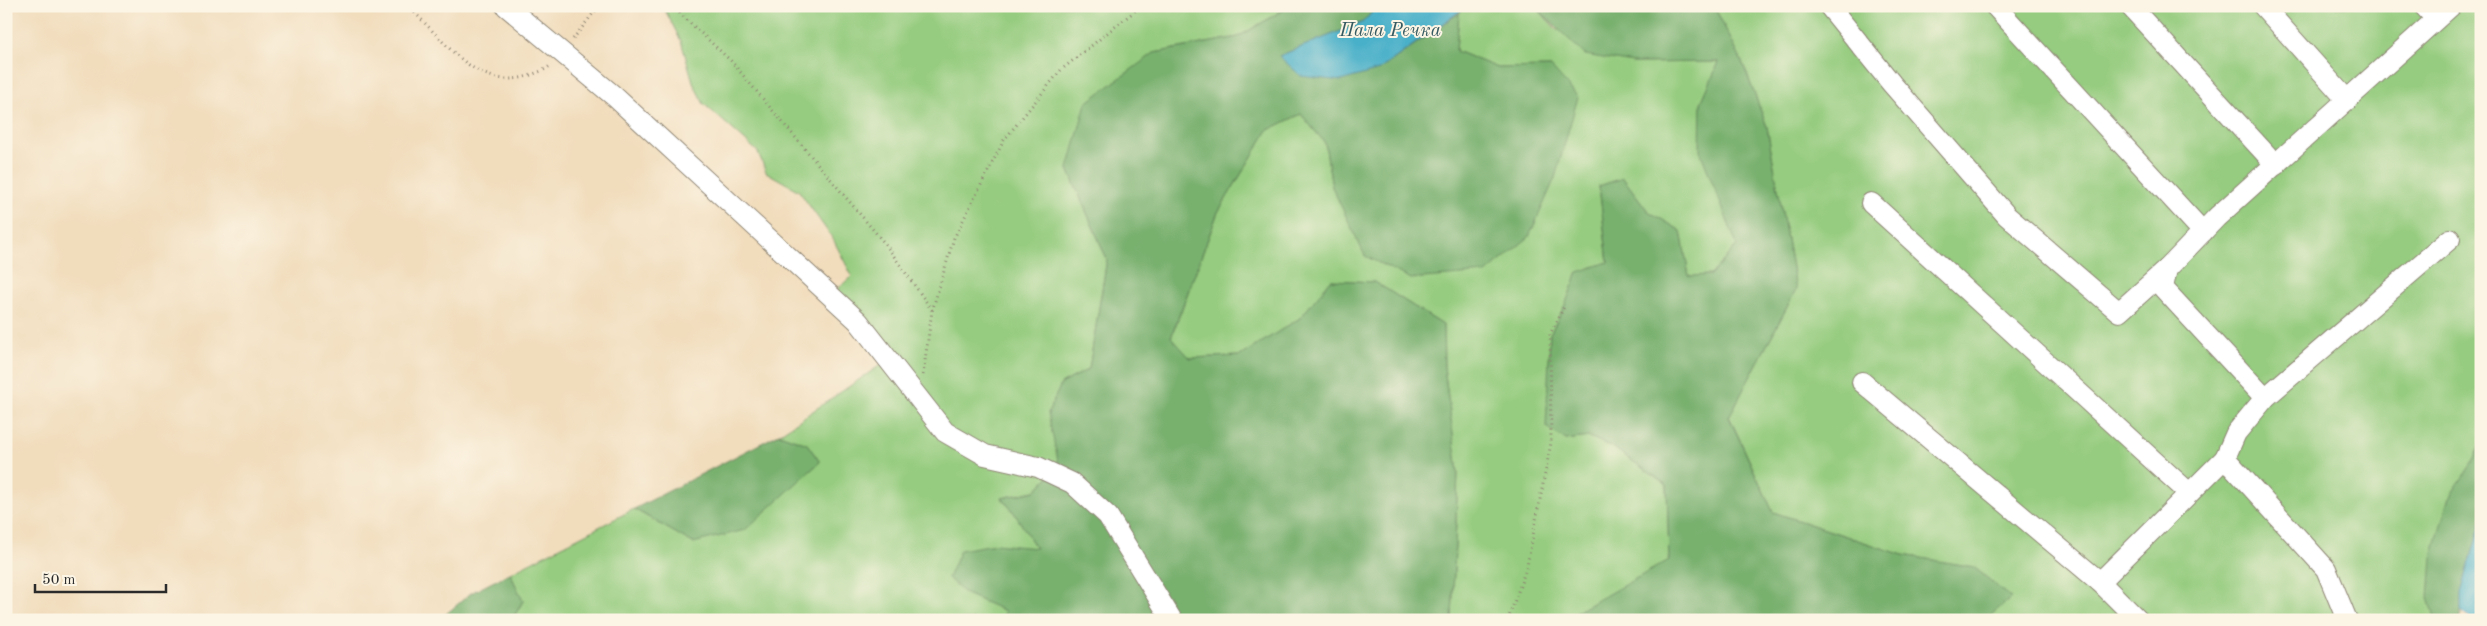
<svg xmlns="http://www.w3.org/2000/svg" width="2487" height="626" viewBox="0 0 2487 626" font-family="'Old Standard TT',serif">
<rect width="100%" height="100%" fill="#fcf5e5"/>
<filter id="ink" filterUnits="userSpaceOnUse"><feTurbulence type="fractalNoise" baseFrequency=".02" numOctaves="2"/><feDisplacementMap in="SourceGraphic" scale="10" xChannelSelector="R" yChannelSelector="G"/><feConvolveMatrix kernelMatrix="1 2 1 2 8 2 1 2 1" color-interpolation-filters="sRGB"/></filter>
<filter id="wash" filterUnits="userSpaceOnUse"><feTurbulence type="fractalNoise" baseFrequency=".0096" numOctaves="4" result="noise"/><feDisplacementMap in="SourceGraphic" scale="20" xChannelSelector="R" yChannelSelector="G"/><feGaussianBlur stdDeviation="1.12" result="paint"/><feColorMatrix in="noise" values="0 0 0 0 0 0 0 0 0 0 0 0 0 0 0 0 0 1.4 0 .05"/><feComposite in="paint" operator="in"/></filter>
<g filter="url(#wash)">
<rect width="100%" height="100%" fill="#f1dcbb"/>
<!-- green -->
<g fill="#95cc7f" stroke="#607c55">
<path d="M663,6H1290L1238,37L1154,53L1068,169L1107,259L1089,369L1061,384L1059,466L1035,491L1002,498L1015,514L1037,549L995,544L964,593L1006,611L1003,620H512L523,601L510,573L634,509L693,543L782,494L820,462L807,444L779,434L888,360L825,300L852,276L833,239L799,191L766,172L758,152L704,104L694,85L681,41Z"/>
<path d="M1467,6H1535L1556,29L1633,63L1720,62L1701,103L1728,217L1737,245L1711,275L1689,276L1681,231L1648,211L1623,178L1599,186L1608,262L1565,305L1550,334L1566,440L1589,437L1611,446L1667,485L1669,561L1569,616L1567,620H1452L1458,472L1444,367L1443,325L1375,282L1331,280L1300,318L1240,356L1189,358L1171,338L1218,212L1268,130L1301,114L1325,143L1332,187L1551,67L1498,68L1456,51L1459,13Z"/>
<path d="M1714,6H2481V370L2478,383L2481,390V442L2476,459L2448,499L2429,597L2436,620H1985L2010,598L1974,567L1903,555L1773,512L1729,416L1796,290L1767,127L1743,64Z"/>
</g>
<!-- forest -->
<g fill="#78b06e" stroke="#526e4c">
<path d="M1290,6H1378L1363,22L1279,56L1379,70L1459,13L1456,51L1498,68L1551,67L1578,97L1555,178L1529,237L1486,273L1411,279L1365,256L1332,187L1325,143L1301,114L1268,130L1218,212L1171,337L1190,358L1240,356L1300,318L1331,280L1375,282L1443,325L1444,367L1458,472L1452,620H1003L1005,611L964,593L948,578L960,550L995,544L1036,548L1015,514L1002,498L1035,491L1059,466L1048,413L1061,384L1089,369L1107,259L1068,169L1086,103L1154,53L1238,37Z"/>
<path d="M1714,6L1743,64L1767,127L1796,290L1729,417L1773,512L1903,555L1974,567L2011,598L1985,620H1567L1569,616L1669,560L1667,485L1611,446L1589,437L1566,440L1546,427L1550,334L1565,305L1578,272L1608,262L1599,186L1623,178L1648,211L1681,231L1689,276L1711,275L1737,245L1700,151L1701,103L1719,62L1633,63L1585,55L1535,6Z"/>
<path d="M779,434L807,444L820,462L745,530L693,543L634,509Z"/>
<path d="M2481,442V523L2461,593V620H2436L2429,598L2432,557L2448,499L2475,459Z"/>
<path d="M510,573L523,601L512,620H439L471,593Z"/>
</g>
<!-- water -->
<g fill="#4ab0c9" stroke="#3a6e7a">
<path d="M1378,6H1467L1379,70L1341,81L1301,76L1279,56L1363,22Z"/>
<path d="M2481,523V620H2472L2461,611V593Z"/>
</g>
</g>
<g filter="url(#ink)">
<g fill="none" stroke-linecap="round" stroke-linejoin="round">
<defs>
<g id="minor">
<path d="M506,6L614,96L858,321L945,432L985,455L1038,467L1072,483L1108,516L1172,620"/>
<path d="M1829,6L1892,84L2007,216L2119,312L2167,269"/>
<path d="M1995,6L2203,232"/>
<path d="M2130,6L2276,165"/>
<path d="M2263,6L2347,100"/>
<path d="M2424,6L2436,19"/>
<path d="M1871,203L2189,493"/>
<path d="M1862,382L2100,582L2138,620"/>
<path d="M2265,398L2450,239"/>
<path d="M2100,582L2225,458"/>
<path d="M2347,620L2326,569L2225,458L2236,433L2265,398L2163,288L2167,269L2217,217L2451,6"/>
</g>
</defs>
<!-- minor casing -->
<use href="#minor" stroke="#8e8473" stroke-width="22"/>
<!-- path -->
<g stroke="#8e8473" stroke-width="3" stroke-dasharray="1 4" stroke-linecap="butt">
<path d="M407,6C443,36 475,95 531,75C538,72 546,70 551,65"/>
<path d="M672,6L731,61L886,245L932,310"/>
<path d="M573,39L599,6"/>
<path d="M923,375L932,311L954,238L1004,140L1061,70L1141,6"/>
<path d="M1508,620L1527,566L1551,443L1550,334L1565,305"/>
</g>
<!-- minor -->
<use href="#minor" stroke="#fff" stroke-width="20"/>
</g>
</g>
<g text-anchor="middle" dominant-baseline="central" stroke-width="4" stroke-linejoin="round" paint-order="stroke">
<!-- water labels -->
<g font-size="19" font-style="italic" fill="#365a62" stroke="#fcf5e5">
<text x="1390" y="31">Пала Речка</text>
</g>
</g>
<!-- margin -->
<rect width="2487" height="626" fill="none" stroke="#fcf5e5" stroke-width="25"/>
<!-- scale -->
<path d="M35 584v8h131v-8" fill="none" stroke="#2b2b2b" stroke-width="2.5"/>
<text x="42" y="584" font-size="15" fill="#2b2b2b" stroke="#fcf5e5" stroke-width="4" paint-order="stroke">50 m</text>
</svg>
